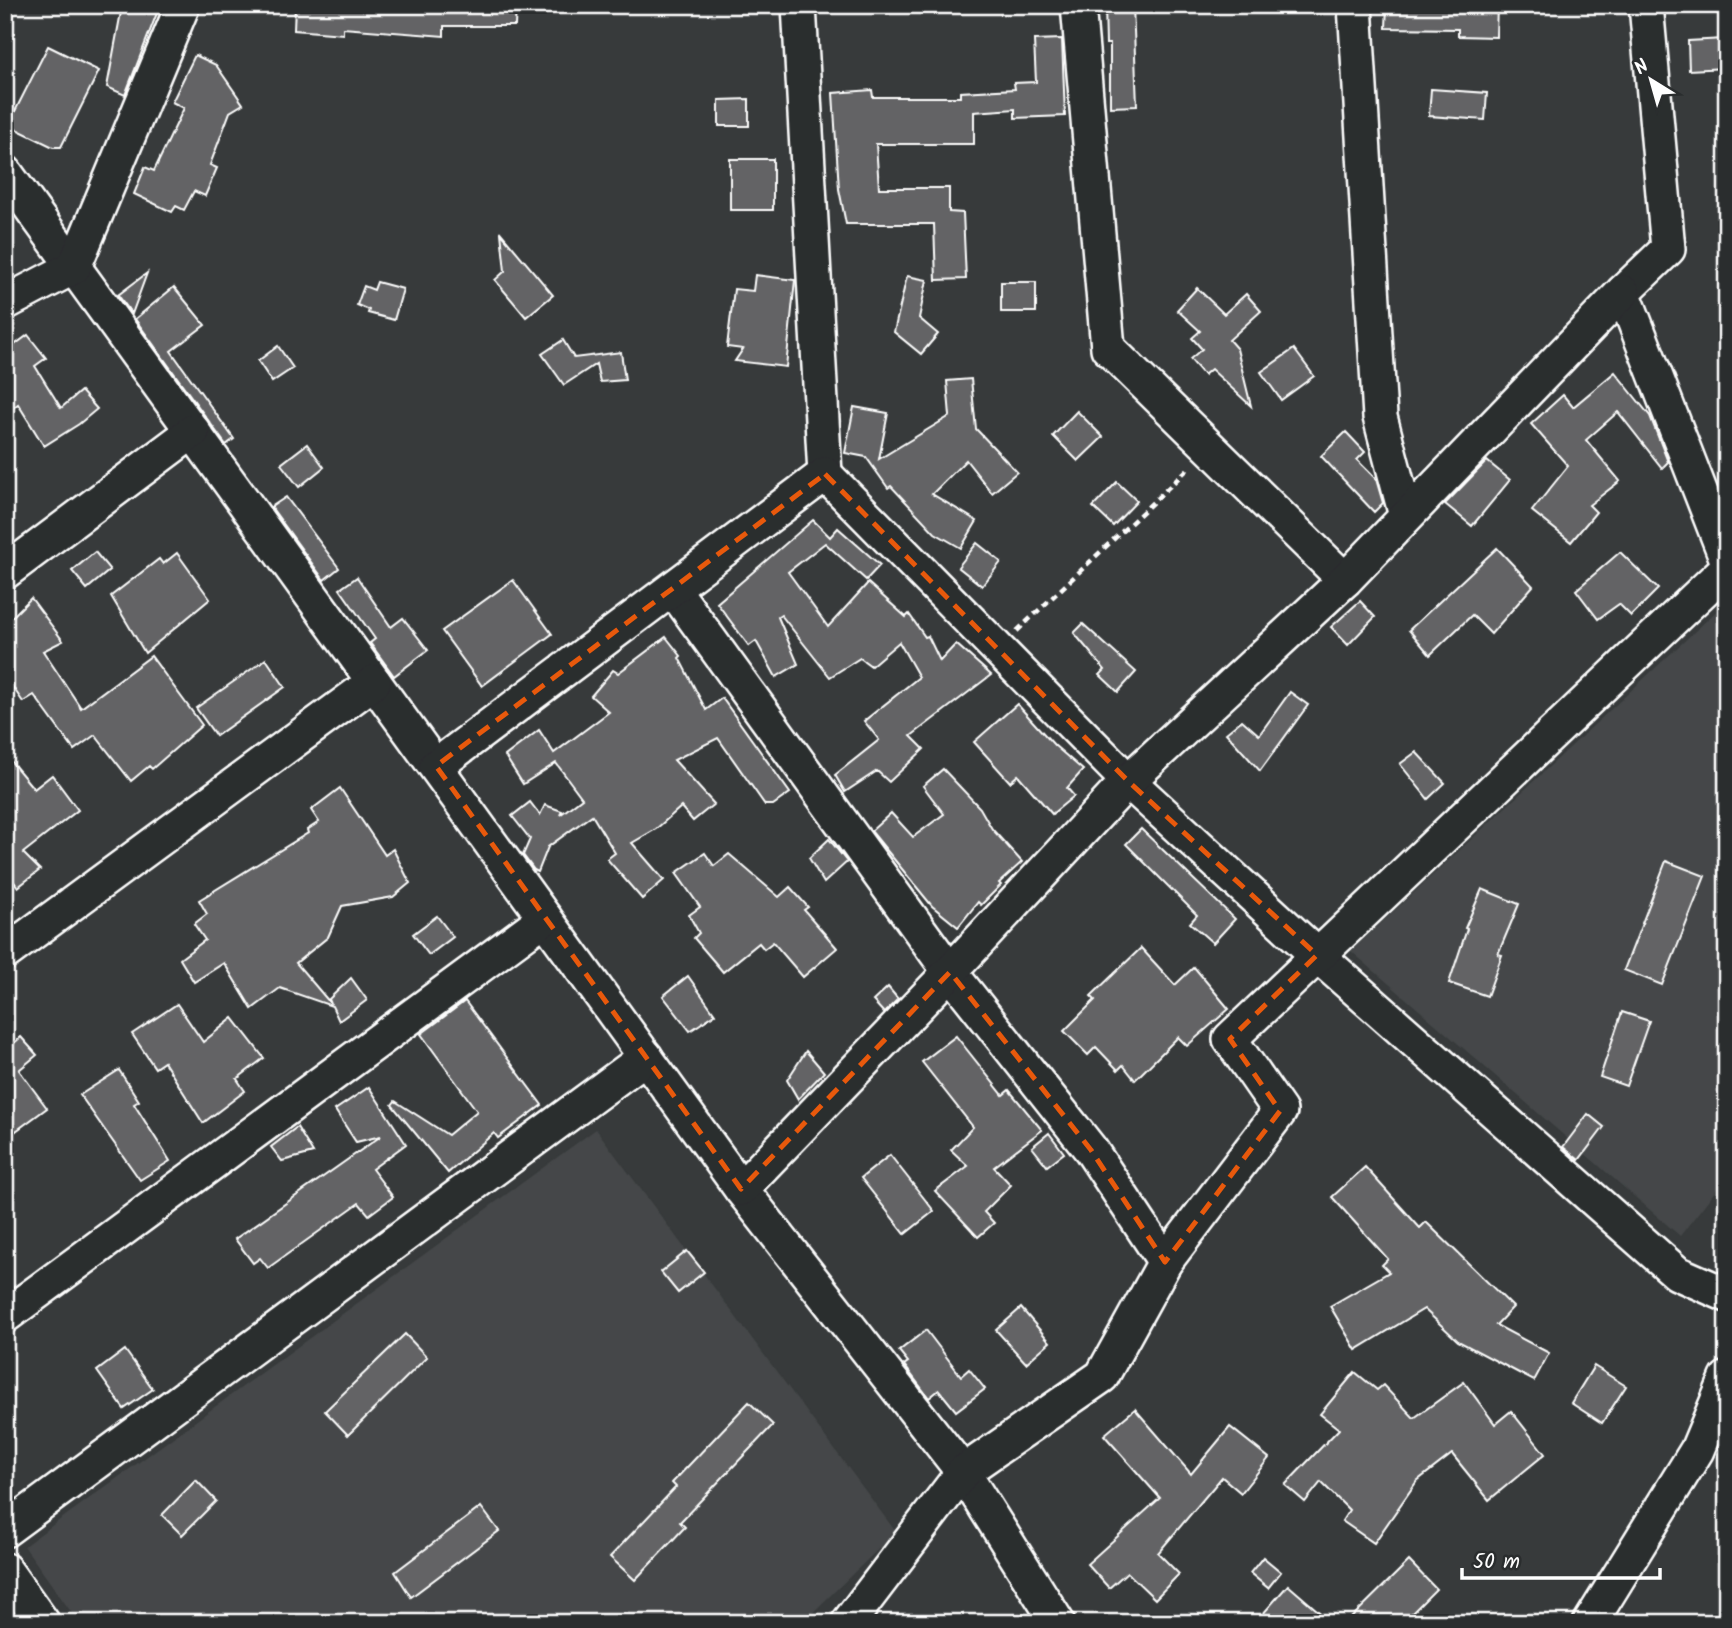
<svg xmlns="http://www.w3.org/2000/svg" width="1732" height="1628" viewBox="0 0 1732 1628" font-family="Kalam,sans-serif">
<rect width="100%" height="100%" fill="#373a3b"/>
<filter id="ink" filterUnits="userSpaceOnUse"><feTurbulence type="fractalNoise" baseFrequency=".0143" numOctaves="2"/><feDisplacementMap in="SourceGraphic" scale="14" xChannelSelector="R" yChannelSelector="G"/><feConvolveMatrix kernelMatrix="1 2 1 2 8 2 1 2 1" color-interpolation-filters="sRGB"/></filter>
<g filter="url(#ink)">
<!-- built -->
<g fill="#444748">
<path d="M1723,605L1727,612V1176L1680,1236L1351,951Z"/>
<path d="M596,1129L896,1532L802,1623H79L24,1546Z"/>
</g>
<!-- building -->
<g fill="#636465" stroke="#fff" stroke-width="2">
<path d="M295,5H516L515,26H444V36L343,28V34L294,30Z"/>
<path d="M1105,5H1133L1137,106L1110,107V44H1106Z"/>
<path d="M1387,5H1497L1496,37L1458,36V29L1386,28Z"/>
<path d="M121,12L157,13L125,95L107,87Z"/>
<path d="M1062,39L1065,116L1015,118V109L974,112V144H876L879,188H949V212L963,213L966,279L936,280L934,224H846L839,189L833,93L872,90L873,97H960V92L1015,89L1014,83L1036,82L1034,40Z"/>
<path d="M1724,39L1725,68L1689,70L1688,41Z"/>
<path d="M48,46L99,71L61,147H53L8,125Z"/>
<path d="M195,55L216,65L243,104L230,112L210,165L217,168L205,196L194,191L184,210L176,206L172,212L134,194L145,167L154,171L184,108L172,102Z"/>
<path d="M1431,89L1487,93L1485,120L1429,116Z"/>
<path d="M749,99V126H719V100Z"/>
<rect x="730" y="159" width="43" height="51"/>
<path d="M501,233L553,295L526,317L495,280L505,271Z"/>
<path d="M147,273L132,314L118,295Z"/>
<path d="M755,275L795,280L786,367L735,361L743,349L727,347L734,289L753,291Z"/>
<path d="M907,276L927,280L919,318L938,334L921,354L894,332Z"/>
<path d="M377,282L403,289L394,320L368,313L369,310L357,305L364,286L374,290Z"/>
<rect x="1001" y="282" width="35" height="30"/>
<path d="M174,287L205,325L171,351L234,439L226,445L135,319Z"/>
<path d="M1197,288L1224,314L1246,294L1261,311L1229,340L1237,349L1251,406L1211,369L1204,375L1190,359L1202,349L1192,338L1200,331L1177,310Z"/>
<path d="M28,335L46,358L35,366L61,408L81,391L97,409L79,424L44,446L18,404L5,414V352Z"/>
<path d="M563,340L574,358L621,352L625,380L600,382L596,364L564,385L542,354Z"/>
<path d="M278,346L293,368L272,382L258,361Z"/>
<path d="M1294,349L1314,376L1281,400L1261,372Z"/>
<path d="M1615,372L1650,416L1668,462L1662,468L1618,412L1586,440L1620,481L1589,505L1596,512L1571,542L1532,511L1568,466L1531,424L1563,395L1573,407Z"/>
<path d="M971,379L976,429L1017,472L992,493L966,460L932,494L977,521L961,548L935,533L891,486L888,488L866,457L845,453L854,407L888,413L879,459L950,416L947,381Z"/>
<path d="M1077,411L1103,437L1078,461L1053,436Z"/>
<path d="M1346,432L1365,452L1357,460L1376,479L1383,503L1374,512L1321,456Z"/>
<path d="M307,444L324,467L299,487L281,464Z"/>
<path d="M1487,461L1510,480L1472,526L1445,504Z"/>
<path d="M1117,482L1137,501L1113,526L1093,507Z"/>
<path d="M286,497L339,568L324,580L271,507Z"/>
<path d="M813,520L830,537L838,528L880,565L866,580L825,543L788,572L828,627L868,583L906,617L909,614L925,637L928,636L940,661L956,644L991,675L911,736L924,749L889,782L877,771L845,792L835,775L879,740L864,721L919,677L899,642L871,666L860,658L830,677L781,615L778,617L798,664L776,677L756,641L749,646L717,603Z"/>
<path d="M977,543L1001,562L982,586L958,567Z"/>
<path d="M1497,548L1533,586L1491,634L1472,615L1430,655L1409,630Z"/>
<path d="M95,552L110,570L87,589L72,571Z"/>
<path d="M1620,552L1658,589L1631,616L1619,604L1598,619L1576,590Z"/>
<path d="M177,553L210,599L145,653L111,596L159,559L163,564Z"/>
<path d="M357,577L391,627L403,618L428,650L394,676L370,643L375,639L340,589Z"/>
<path d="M513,580L552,634L482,686L442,631Z"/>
<path d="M31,598L63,641L43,651L81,708L151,656L202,725L152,769L149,766L131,781L95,735L74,750L34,695L23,702L5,676V624Z"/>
<path d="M1360,601L1375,617L1348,645L1331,627Z"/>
<path d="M1083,624L1136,672L1118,692L1100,675L1105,670L1074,633Z"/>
<path d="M666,637L681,656L679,658L706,710L722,698L790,793L773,805H765L718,738L674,760L714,804L693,821L681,807L656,829L632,843L664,880L642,899L607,859L615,853L592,815L548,847L538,872L534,870L523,855L530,839L512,816L530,802L540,815L545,805L562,811L560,815L582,798L556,763L523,784L505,756L539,730L554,753L609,712L591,696L613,670L618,673Z"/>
<path d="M266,659L285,687L216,736L196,708Z"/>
<path d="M1290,692L1308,705L1260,771L1226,733L1242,720L1259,735Z"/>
<path d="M1017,704L1054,745L1083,770L1067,788L1074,796L1052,814L1018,775L1010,782L974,742Z"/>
<path d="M1416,752L1445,783L1428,799L1400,764Z"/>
<path d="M5,754L34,789L52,775L78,810L23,853L40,870L18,887L5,870Z"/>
<path d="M943,769L980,808L992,829L1022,862L999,883L1001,885L981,905L978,902L958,927L932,906L871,831L891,813L913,837L944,814L923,786Z"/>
<path d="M340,788L385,855L393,849L410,883L393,897L342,906L328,937L296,963L331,1004L329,999L351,978L367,1000L339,1021L332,1006L280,988L252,1009L224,963L194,982L180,959L205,940L194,924L207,914L199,900L308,833L307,830L319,822L311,810Z"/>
<path d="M1141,829L1235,919L1213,943L1190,923L1197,915L1126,844Z"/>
<path d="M829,839L847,862L824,883L809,858Z"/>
<path d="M705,853L714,866L729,854L779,897L790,887L808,907L804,910L837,948L803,977L773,942L764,949L759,943L723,972L694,938L699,933L689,915L700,907L676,873Z"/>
<path d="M1666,861L1705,876L1662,985L1624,970Z"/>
<path d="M1482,889L1519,904L1498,954L1502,955L1487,996L1449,983L1467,929L1465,928Z"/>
<path d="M437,916L453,937L429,955L413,934Z"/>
<path d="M1141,948L1175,985L1194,967L1229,1009L1187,1046L1178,1037L1135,1080L1123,1065L1118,1070L1096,1047L1088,1055L1064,1031L1095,1000L1091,996Z"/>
<path d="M688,976L715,1014L690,1031L663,996Z"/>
<path d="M888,987L898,999L884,1013L873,1001Z"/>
<path d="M465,1001L542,1105L498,1138L494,1133L448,1173L392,1105L395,1101L448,1135L477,1111L421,1034Z"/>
<path d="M177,1004L203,1042L233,1018L264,1058L237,1079L245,1091L203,1123L164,1062L155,1068L132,1034Z"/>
<path d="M1622,1012L1649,1021L1626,1086L1600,1077Z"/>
<path d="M956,1036L1003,1095L1009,1090L1042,1130L994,1167L1011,1185L984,1212L994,1223L978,1237L935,1191L968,1166L951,1150L973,1127L922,1062Z"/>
<path d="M21,1037L37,1055L19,1070L47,1108L5,1139V1051Z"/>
<path d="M806,1051L824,1072L798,1099L787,1080Z"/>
<path d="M119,1070L139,1101L134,1104L170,1161L140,1180L80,1095Z"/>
<path d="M369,1087L406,1144L372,1169L393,1197L369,1215L359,1203L268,1268L260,1258L253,1263L235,1239L381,1136L356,1142L335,1110Z"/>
<path d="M1588,1114L1604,1127L1579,1160L1563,1147Z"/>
<path d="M297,1127L313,1153L282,1161L271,1147Z"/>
<path d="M1049,1133L1064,1153L1047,1166L1032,1147Z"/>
<path d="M890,1155L934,1211L905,1234L861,1178Z"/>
<path d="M1365,1167L1420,1228L1426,1222L1513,1307L1496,1325L1549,1353L1534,1381L1458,1341L1424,1309L1356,1350L1330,1306L1389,1272L1382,1265L1388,1259L1332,1197Z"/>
<path d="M687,1251L704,1272L678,1293L661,1272Z"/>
<path d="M1021,1308L1050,1342L1026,1363L996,1330Z"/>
<path d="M926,1330L961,1376L969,1369L985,1389L956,1411L939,1390L929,1398L904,1365L908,1362L899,1351Z"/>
<path d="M405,1334L427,1357L348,1435L325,1411Z"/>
<path d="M125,1350L153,1389L124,1409L97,1371Z"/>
<path d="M1594,1366L1626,1386L1602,1423L1571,1403Z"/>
<path d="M1355,1372L1377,1390L1383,1385L1414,1418L1464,1382L1495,1424L1511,1411L1545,1454L1489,1500L1452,1454L1417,1481L1374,1543L1342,1521L1349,1510L1321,1482L1305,1502L1285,1485L1339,1429L1320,1414Z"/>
<path d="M749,1402L773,1425L680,1522L685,1527L635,1580L610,1557L676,1487L672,1483Z"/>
<path d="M1135,1409L1191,1474L1230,1427L1269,1458L1241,1493L1222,1477L1158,1553L1179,1574L1155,1599L1127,1572L1109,1588L1087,1564L1160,1498L1104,1435Z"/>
<path d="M196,1480L216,1501L182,1535L162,1515Z"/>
<path d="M481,1507L499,1531L411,1597L395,1572Z"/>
<path d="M1263,1557L1281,1572L1268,1588L1250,1573Z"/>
<path d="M1409,1561L1436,1589L1402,1623H1346Z"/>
<path d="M1288,1585L1332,1623H1255Z"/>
</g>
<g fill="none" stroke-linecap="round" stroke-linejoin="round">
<defs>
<g id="minor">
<path d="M799,5L825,474"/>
<path d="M1078,5L1108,348L1345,580"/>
<path d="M1355,5L1380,417L1406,516"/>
<path d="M1646,5L1668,249L1623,292L1727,560"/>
<path d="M5,172L741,1189L963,1472L1058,1623"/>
<path d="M5,303L74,267L183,5"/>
<path d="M5,572L193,431"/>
<path d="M673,589L950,972L1091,1150L1165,1262"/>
<path d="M436,766L825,474L1128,781L1317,955L1677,1273L1727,1295"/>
<path d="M5,953L374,682"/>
<path d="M741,1189L950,972L1128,781L1345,580L1623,292"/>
<path d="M5,1316L545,918"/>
<path d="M5,1530L646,1057"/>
<path d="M5,1570L43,1623"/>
<path d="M848,1623L963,1472L1102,1376L1165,1262L1280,1111L1230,1039L1727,568"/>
<path d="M1590,1623L1697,1450L1727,1378"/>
</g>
</defs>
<!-- minor casing -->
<use href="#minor" stroke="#fff" stroke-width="38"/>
<!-- path -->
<path stroke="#fff" stroke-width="4.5" stroke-dasharray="7 5" stroke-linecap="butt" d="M1017,631L1191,466"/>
<!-- minor -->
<use href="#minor" stroke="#2a2d2e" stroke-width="33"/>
</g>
</g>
<!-- marked area -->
<path fill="none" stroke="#e8590c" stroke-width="5" stroke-dasharray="14 9" stroke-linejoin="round" d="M825,474L1128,781L1317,955L1230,1039L1280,1111L1165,1262L1091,1150L950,972L741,1189L436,766Z"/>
<!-- margin -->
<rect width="1732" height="1628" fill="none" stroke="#2a2d2e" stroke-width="28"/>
<rect x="14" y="14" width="1704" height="1600" fill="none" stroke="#fff" stroke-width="2.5" filter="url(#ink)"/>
<!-- north arrow -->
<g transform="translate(1651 80) rotate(323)" stroke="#2a2d2e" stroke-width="5" paint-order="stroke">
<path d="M0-5L12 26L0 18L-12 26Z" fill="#ffffff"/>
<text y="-10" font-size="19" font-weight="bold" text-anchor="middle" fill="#ffffff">N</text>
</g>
<!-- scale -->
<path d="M1462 1568v10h198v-10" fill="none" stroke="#ffffff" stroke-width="3.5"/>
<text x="1473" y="1568" font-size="21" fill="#ffffff" stroke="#2a2d2e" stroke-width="5" paint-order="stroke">50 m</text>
</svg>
